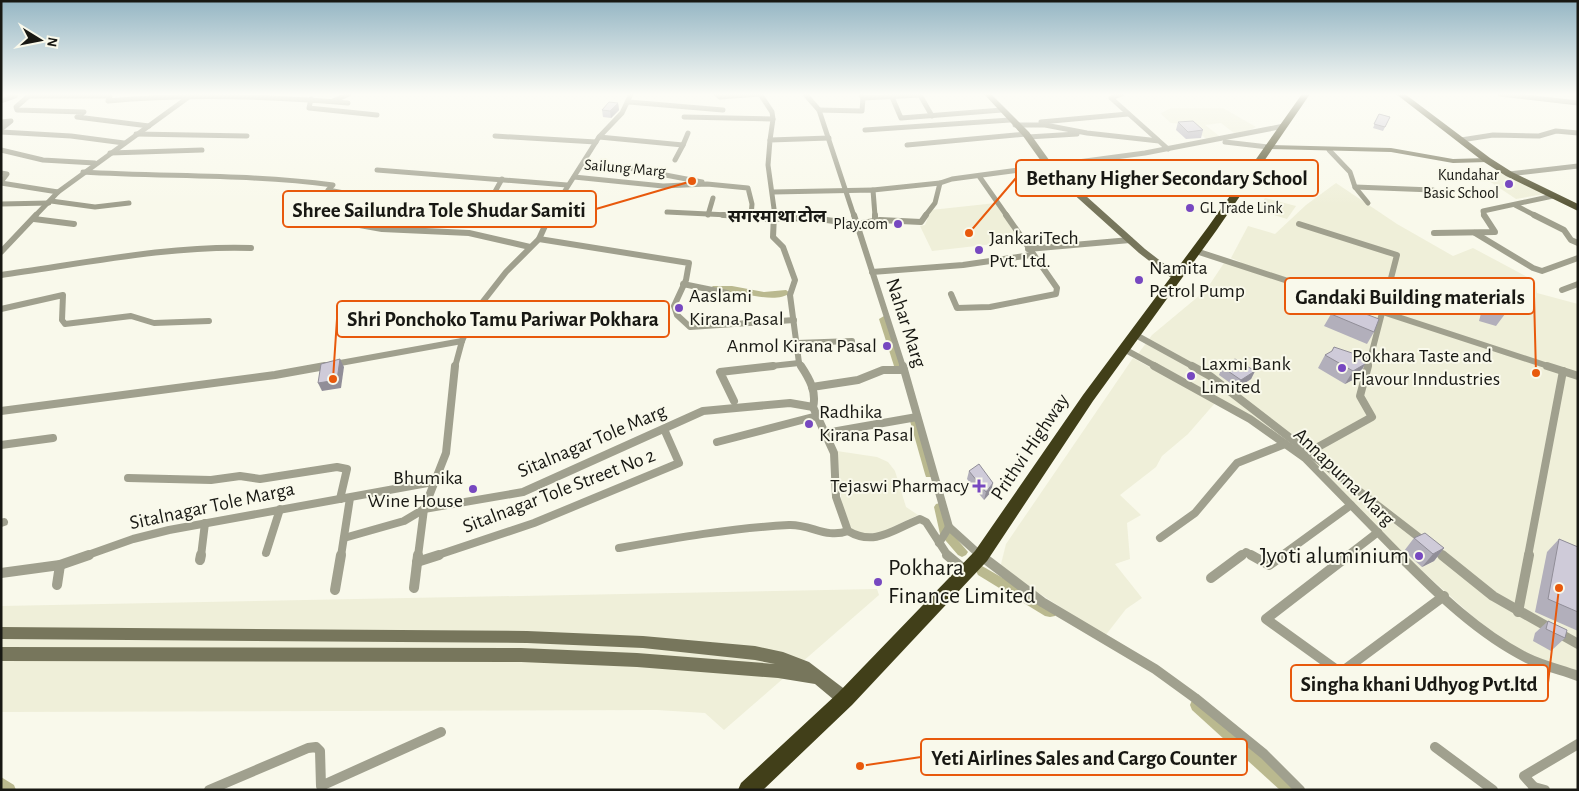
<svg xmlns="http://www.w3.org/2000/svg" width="1579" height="791" viewBox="0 0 1579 791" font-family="'Alegreya Sans','Noto Sans Devanagari',sans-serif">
<rect width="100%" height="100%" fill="#f9f9eb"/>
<!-- built -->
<g fill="#efefd9">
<path d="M1171,108H1223L1256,127L1238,136L1221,123L1205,125L1222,138L1208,140L1192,128L1202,126L1171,123L1162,115L1161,113Z"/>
<path d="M1503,172L1545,194L1516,199L1477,173Z"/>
<path d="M1336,183L1397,224L1453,256L1473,248L1535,281L1537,293L1578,304V564L1535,611L1578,631V674L1527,657L1488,630L1392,544L1324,471L1280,437L1138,354L1152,335L1206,290L1224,263L1235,266L1241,262L1231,258L1248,226L1275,234L1306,205Z"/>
<path d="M1265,198L1296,206L1287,219L1258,210Z"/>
<path d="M996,203L1020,241L932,251L920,226L925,225L931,210Z"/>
<path d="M1133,358L1215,403L1188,434L1162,456L1156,467L1120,495L1141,515L1127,523L1130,559L1115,564L1142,598L1126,609L1105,636L1000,568L1006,544Z"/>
<path d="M837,451L877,457L888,462L895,471L906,507L918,515L871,537L852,530L842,507Z"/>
<path d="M877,589L879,595L724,730L705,713L657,710L1,712V606Z"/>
</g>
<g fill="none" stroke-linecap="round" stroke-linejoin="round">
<!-- canal -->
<g fill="#bab98f" fill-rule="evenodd">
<path d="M713,286H732L764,292L786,290L790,293C776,304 747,293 730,292C724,291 717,292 710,291L709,289Z"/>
<path d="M884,316L889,319L904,366L902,368L899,369L894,366L879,319Z"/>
<path d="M915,417L920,421L935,474L934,477H926L925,474L910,421Z"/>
<path d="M940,503L944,504L946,507L951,532L968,552L966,555L962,557L958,555L940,534L934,507L936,504Z"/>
<path d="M982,566L1055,608L1056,612L1055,616L1050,617L1045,616L978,575L976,571L978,567Z"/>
<path d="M1197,699L1202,700L1296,785L1298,790H1280L1192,710L1190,705L1192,700Z"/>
<path d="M1,777L14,785L16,790H1Z"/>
</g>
<!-- street-far3 -->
<g stroke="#a0a08e" stroke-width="5">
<path d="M31,94L16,107L17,110L84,112L77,117L149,126"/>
<path d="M716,94L720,97L760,94"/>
<path d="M760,94L772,112L773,119"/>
<path d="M805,94L819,110L854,216"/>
<path d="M1122,94L1111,98L1158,140"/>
<path d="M1500,94L1578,103"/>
<path d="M29,96H110L108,101C188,93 268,96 348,103"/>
<path d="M892,97L901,118L1002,110"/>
<path d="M863,98L920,95L932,116"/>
<path d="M311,99L309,108L377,115"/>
<path d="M1,101L15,96L8,94"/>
<path d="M333,101L349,94"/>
<path d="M629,102L723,110"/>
<path d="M819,110L862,111L863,98L861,95"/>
<path d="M684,117L773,119L770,140"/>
<path d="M1,122L11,121L1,129"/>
<path d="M1041,122L1128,114"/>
<path d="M1015,125H1045L1087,133L1159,141L1168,149"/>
<path d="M865,130L1010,120"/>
<path d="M1,132L71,136L124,143"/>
<path d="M136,134L247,136"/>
<path d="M495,136L596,142"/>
<path d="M599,137L683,145L688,133"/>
<path d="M1028,137L1077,134"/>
<path d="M1461,140L1493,135L1539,136L1556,131L1578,133"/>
<path d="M1225,142L1268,147"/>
<path d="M907,145L1026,134"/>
<path d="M1,150L43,160L95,163"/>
<path d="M1329,150L1350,172L1355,187L1368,203"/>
<path d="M110,153L202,150"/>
<path d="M675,160L683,145"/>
<path d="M1078,162L1105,185"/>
<path d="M629,168L702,182"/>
<path d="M377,170L567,185"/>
<path d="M83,172C166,177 250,174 333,185L328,190L360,196L356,201L358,204H365"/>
<path d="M1,173L7,174L1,182"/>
<path d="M1509,174L1578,166"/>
<path d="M979,176L1007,216"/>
<path d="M574,177L663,186L707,184L748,188L752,204L751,216"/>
<path d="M1,183L58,192"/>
<path d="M1355,187L1433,190"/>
<path d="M873,190L940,183"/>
<path d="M773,192L873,190L875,216"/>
<path d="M287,196L321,216"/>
<path d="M51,201L95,207L129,203"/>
<path d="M1,204L49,203"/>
<path d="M1515,205L1536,216"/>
<path d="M475,207L487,206L502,179"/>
<path d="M667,212L749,216"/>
<path d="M708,215L713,198"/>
<path d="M35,216L58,192L190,96"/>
<path d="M549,216L599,137L622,113L631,94"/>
<path d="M775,216L768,165L770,140L829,138"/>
<path d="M925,216L935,203L940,183L952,179L1145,153L1284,126"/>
<path d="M1484,216L1483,211L1553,196"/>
</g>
<!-- street-far2 -->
<g stroke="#a0a08e" stroke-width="6">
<path d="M319,215L326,219L382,229L469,233L530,247"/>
<path d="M723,215L751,216"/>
<path d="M751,215L766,219L811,218L857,224L880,220L921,222L926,215"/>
<path d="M774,215L773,237L783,247L795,280L790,295L799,363L802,367"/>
<path d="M854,215L903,367"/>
<path d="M875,215V221"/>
<path d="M1534,215L1564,230L1571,240L1578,243"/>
<path d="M34,219L74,224"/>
<path d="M1299,224L1397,255L1368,367"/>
<path d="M1434,233L1495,232L1484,215"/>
<path d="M1475,233L1533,268L1542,271L1578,258"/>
<path d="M539,239L689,263L686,280L674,306L677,315L690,327L794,320"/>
<path d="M1028,249L1130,240"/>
<path d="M1196,251L1551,367"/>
<path d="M1,252L36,215"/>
<path d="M872,272L963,265L1031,255"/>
<path d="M1,275C80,264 172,245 251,248"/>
<path d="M683,284L727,293"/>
<path d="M1562,290L1578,284"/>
<path d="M951,294L957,308L990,307L1056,294L1057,288L1006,215"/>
<path d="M1,309L63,295L62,320L65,324L131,316L154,323L209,321"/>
<path d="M1134,334L1194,367"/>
<path d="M797,343L852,341"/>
<path d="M1124,349L1157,367"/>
<path d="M318,367L462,341"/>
<path d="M455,367L462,341L474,313L506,272L539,239L550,215"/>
<path d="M762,367L799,363"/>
</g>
<!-- street-far1 -->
<g stroke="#a0a08e" stroke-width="8">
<path d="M801,366C809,378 817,392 813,407L834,453L836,497L848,531C875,547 894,529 920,519L926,522L948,556"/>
<path d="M903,366L949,527L981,556"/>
<path d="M1154,366L1250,419L1305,458L1401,556"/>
<path d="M1192,366L1210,376L1443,556"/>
<path d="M1547,366L1578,376"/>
<path d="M812,387L858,380L883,370H904"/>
<path d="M734,401L720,372L773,366"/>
<path d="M1,411L275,375L325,366"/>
<path d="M826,433L917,417"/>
<path d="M717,442L817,416"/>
<path d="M1,445L53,438"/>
<path d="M1309,452L1372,417L1360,396L1368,366"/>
<path d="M128,478L211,480L240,476L260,479L337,467L347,469L340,499"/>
<path d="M1,523L4,522"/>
<path d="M344,538L404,521L424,509L523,492L703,411L790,403L813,407"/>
<path d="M1160,538L1195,513L1237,463L1285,444"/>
<path d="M939,543L949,527"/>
<path d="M619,548C675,538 732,528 789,525C811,524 826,539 848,531"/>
<path d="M266,553L280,509"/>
<path d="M85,556L133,539L169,530L433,482"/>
<path d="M201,556L205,523"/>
<path d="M341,556L350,498"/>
<path d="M418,556L424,509L446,453L455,366"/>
<path d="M435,556L534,523L679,463L664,429"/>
<path d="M1241,556L1246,552L1253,556"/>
<path d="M1281,556L1351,505"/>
<path d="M1347,556L1378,532"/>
<path d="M1528,556L1563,371"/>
</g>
<!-- street -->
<g stroke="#a0a08e" stroke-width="10">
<path d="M947,555L966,571"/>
<path d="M980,555L1042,602L1155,669L1195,698L1264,754L1300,790"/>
<path d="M1251,555L1269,565L1283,555"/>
<path d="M1399,555C1437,593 1479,634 1527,658C1543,666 1562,670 1578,676"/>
<path d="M1442,555L1493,596L1578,644"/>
<path d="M200,560L201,555"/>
<path d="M417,562L439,555"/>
<path d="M1,573L60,565L89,555"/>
<path d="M1211,578L1242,555"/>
<path d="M57,585L60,565"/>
<path d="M414,588L418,555"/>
<path d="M335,590L341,555"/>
<path d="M1518,612L1529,555"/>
<path d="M1341,673L1266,619L1349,555"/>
<path d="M1328,682L1444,596"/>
<path d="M1435,747L1493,790"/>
<path d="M1534,787L1545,790"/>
<path d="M209,790L308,748L316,747L320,751L321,786L441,732"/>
<path d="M1533,790L1534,787L1524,776L1578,744"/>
</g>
<!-- secondary -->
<g fill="#77765c" fill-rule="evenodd">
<path d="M984,94H991L1029,132L1052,164L1066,178L1145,249L1180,276V280H1174L1139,253L1060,182L1046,168L1023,136Z"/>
<path d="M1265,145L1391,148L1453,159L1487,158L1491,160L1487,162L1453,163L1391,152L1268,149H1265Z"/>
<path d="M1,627L527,631L643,636L755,646L783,652L809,662L851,694L853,699L851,704L845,706L839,704L815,684L778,678L637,667L521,662L1,661V647L521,648L637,653L775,664L755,660L643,648L527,643L1,639Z"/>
</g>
<!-- primary -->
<path fill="#5a5839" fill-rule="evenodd" d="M1396,94H1405L1490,158L1512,172L1578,204V211L1506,176L1484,162Z"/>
<!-- highway -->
<path fill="#413f19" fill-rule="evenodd" d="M1302,94H1310L1216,231L1093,401L987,561L852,705L763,790H738L741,783L838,693L975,551L1083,395L1208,227Z"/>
</g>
<!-- wall -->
<g fill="#b2afbb">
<path d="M618,103L619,110L611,118L603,117L602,110Z"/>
<path d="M1379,114L1390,117L1383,131L1373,128Z"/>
<path d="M1178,122L1203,130L1201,138L1186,139L1176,130Z"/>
<path d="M1493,286L1505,314L1496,326L1479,321L1485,298Z"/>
<path d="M1356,311L1374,332L1367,344L1324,326L1331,314Z"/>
<path d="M1334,347L1365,364L1358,377L1345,384L1318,368L1325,355L1331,352Z"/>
<path d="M1222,367L1255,371L1251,379L1237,388L1219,375Z"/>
<path d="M969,471L991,492L984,500L967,479Z"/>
<path d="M1414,538L1444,548L1434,561L1422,567L1404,551Z"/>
<path d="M1559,539L1578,547V631L1535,612L1547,552Z"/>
<path d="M1548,621L1565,638L1551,651L1533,641L1535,633Z"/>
</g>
<!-- shaded-wall -->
<g fill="#918e98">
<path d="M618,103L619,110L611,118L610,111Z"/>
<path d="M340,359L344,367L341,388L322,391L318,383Z"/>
<path d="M1365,364L1358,377L1345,384L1353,371Z"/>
<path d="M1255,371L1251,379L1237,388L1241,380Z"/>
<path d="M993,483L991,492L984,500L986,492Z"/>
<path d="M1444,548L1434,561L1422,567L1433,554Z"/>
</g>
<!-- building -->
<g fill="#cfcbd9" stroke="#918e98">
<path d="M609,102L618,103L610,111L602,110Z"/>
<path d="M1379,114L1390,117L1385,127L1374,124Z"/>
<path d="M1193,121L1203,130L1188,132L1178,122Z"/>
<path d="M1346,291L1364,297L1355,310L1379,319L1374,332L1331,314Z"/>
<path d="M1334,347L1367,358L1365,364L1353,371L1325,355L1332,351Z"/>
<path d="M340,359L337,380L318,383L321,364Z"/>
<path d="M1235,359L1255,371L1241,380L1222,367Z"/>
<path d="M979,464L993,483L986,492L969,471Z"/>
<path d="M1425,533L1444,548L1433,554L1414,538Z"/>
<path d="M1559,539L1578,547V612L1548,599Z"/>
<path d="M1548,621L1567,630L1565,638L1546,629Z"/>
</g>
<!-- sky -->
<linearGradient id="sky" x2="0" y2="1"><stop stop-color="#95b6c4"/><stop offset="0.46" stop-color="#fcfcf6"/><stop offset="1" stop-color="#fcfcf6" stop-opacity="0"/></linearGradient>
<rect width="1579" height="205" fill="url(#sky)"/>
<!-- markers -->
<g fill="#7748c0" stroke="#f9f9eb" stroke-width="2">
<circle cx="1509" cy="184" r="5"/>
<circle cx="1190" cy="208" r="5"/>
<circle cx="898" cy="224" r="5"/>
<circle cx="979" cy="250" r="5"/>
<circle cx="1139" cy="280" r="5"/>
<circle cx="679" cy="308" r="5"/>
<circle cx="887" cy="346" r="5"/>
<circle cx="1342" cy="368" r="5"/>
<circle cx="1191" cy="376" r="5"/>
<circle cx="809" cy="424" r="5"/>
<path d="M976.5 478.5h5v5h5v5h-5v5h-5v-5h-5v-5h5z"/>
<circle cx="473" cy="489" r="5"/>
<circle cx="1419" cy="556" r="5"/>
<circle cx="878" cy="582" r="5"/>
</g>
<g text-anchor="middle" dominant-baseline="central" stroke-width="4" stroke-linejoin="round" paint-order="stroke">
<!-- far-street labels -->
<g font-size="16" fill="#181813" stroke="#f9f9eb">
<text transform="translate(625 168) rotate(5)">Sailung Marg</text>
</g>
<!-- far-poi labels -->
<g font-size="16" fill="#181813" stroke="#f9f9eb" text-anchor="end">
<text x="1499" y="175">Kundahar<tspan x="1499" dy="18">Basic School</tspan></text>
<text x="1200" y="208" text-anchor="start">GL Trade Link</text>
<text x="888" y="224">Play.com</text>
</g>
<!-- far-neighbourhood labels -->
<g font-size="18" font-weight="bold" fill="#181813" stroke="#f9f9eb">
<text x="777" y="217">सगरमाथा टोल</text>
</g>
<!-- poi labels -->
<g font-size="20" fill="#181813" stroke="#f9f9eb" text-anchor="start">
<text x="989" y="238">JankariTech<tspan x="989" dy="23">Pvt. Ltd.</tspan></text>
<text x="1149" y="268">Namita<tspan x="1149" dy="23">Petrol Pump</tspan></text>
<text x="689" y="296">Aaslami<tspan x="689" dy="23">Kirana Pasal</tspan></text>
<text x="877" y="346" text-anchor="end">Anmol Kirana Pasal</text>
<text x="1352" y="356">Pokhara Taste and<tspan x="1352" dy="23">Flavour Inndustries</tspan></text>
<text x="1201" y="364">Laxmi Bank<tspan x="1201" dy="23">Limited</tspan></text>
<text x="819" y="412">Radhika<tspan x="819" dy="23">Kirana Pasal</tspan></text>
<text x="463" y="478" text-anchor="end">Bhumika<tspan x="463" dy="23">Wine House</tspan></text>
<text x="969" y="486" text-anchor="end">Tejaswi Pharmacy</text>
</g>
<!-- street labels -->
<g font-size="20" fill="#181813" stroke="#f9f9eb">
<text transform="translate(906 323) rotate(72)">Nahar Marg</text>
<text transform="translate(592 441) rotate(-23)">Sitalnagar Tole Marg</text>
<text transform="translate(1030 447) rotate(-56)">Prithvi Highway</text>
<text transform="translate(1344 477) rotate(44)">Annapurna Marg</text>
<text transform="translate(559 491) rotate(-21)">Sitalnagar Tole Street No 2</text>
<text transform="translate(212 506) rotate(-12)">Sitalnagar Tole Marga</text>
</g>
<!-- near-poi labels -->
<g font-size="24" fill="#181813" stroke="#f9f9eb" text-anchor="end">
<text x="1409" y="556">Jyoti aluminium</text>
<text x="888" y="568" text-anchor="start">Pokhara<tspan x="888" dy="28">Finance Limited</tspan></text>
</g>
</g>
<!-- callouts -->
<path fill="none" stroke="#e8590c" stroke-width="2" d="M969 233L1016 178M692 181L596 209M1536 373L1534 296M333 379L337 319M1559 588L1548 683M860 766L921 757"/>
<g fill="#e8590c" stroke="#f9f9eb" stroke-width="2">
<circle cx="969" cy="233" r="5"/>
<circle cx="692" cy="181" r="5"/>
<circle cx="1536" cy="373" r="5"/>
<circle cx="333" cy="379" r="5"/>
<circle cx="1559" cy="588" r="5"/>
<circle cx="860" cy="766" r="5"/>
</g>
<g fill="#f9f9eb" stroke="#e8590c" stroke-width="2">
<rect x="1016" y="160" width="302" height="36" rx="5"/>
<rect x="283" y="191" width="313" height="36" rx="5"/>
<rect x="1285" y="278" width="249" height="36" rx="5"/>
<rect x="337" y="301" width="332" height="36" rx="5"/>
<rect x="1291" y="665" width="257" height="36" rx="5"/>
<rect x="921" y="739" width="326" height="36" rx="5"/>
</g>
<g font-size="21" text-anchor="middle" font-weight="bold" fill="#181813">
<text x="1167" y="185">Bethany Higher Secondary School</text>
<text x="439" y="217">Shree Sailundra Tole Shudar Samiti</text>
<text x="1410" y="304">Gandaki Building materials</text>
<text x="503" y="326">Shri Ponchoko Tamu Pariwar Pokhara</text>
<text x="1419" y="691">Singha khani Udhyog Pvt.ltd</text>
<text x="1084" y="765">Yeti Airlines Sales and Cargo Counter</text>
</g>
<!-- border -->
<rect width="1579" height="791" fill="none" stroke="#181813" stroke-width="5"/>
<!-- north arrow -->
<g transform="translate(40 40) rotate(100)" stroke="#f9f9eb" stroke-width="4" paint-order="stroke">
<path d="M0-4L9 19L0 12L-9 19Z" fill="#181813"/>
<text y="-8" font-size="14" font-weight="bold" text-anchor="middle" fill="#181813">N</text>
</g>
</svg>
